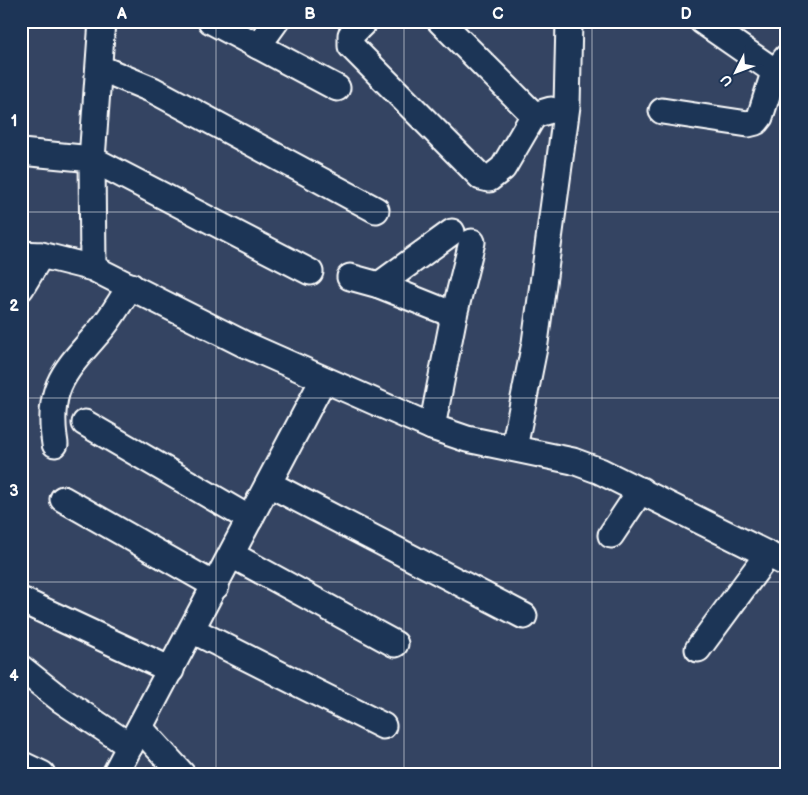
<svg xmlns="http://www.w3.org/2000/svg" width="808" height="795" viewBox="0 0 808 795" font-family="'Balsamiq Sans',sans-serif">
<rect width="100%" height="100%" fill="#344462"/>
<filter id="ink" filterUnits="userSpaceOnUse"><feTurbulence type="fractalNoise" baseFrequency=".02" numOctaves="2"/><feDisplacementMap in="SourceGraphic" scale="10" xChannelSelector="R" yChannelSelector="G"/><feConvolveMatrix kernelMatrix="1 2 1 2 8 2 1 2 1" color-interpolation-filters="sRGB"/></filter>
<g filter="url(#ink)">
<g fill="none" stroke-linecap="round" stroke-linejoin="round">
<defs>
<g id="minor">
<path d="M211,21L337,88"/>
<path d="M365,21L351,35V46L481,177L489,179L503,168L534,115"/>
<path d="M440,21L534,115L551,110"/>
<path d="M702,21L787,80"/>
<path d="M258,46L276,21"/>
<path d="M100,68L153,90L376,210"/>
<path d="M662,111L748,124L756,122L760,117L774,73L787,57"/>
<path d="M21,152L92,159L310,272"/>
<path d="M21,254L41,255L93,268L244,344L432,427L467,439L573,461L600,471L787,564"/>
<path d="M93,268L92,159L102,21"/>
<path d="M350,277L379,285L454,315"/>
<path d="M379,285L452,232"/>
<path d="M21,288L41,255"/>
<path d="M85,423L250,519"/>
<path d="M432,427L454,315L472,242"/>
<path d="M55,444C46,388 64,372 98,333C111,319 120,301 131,286"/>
<path d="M514,448L535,343L567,106L569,21"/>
<path d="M269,484L524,616"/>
<path d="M63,499L216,586"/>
<path d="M611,535L641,490"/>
<path d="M232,555L395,644"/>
<path d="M21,600L171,670"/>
<path d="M192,630L383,726"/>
<path d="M698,649L768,554"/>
<path d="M21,668L60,699L130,746"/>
<path d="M140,728L182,774"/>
<path d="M21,764L42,774"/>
<path d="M115,774L323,380"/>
</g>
</defs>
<!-- minor casing -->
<use href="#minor" stroke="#fff" stroke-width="29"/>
<!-- minor -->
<use href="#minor" stroke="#1d3557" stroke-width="25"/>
</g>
</g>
<!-- grid -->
<path fill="none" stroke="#fff" stroke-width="1" stroke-opacity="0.55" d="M216,21V774M404,21V774M592,21V774M21,212H787M21,398H787M21,582H787"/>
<!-- margin -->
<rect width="808" height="795" fill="none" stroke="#1d3557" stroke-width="55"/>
<!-- north arrow -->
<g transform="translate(736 72) rotate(228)" stroke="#1d3557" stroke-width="4" paint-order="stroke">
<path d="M0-4L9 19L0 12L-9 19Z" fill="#ffffff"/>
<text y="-8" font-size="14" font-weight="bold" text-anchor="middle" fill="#ffffff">U</text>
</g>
<rect x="28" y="28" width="752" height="740" fill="none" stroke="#fff" stroke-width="2"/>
<g font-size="16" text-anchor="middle" font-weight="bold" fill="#fff">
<text x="122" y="19">A</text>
<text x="310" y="19">B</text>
<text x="498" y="19">C</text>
<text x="686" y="19">D</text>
<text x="14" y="126">1</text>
<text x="14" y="311">2</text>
<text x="14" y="496">3</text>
<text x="14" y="681">4</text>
</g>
</svg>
